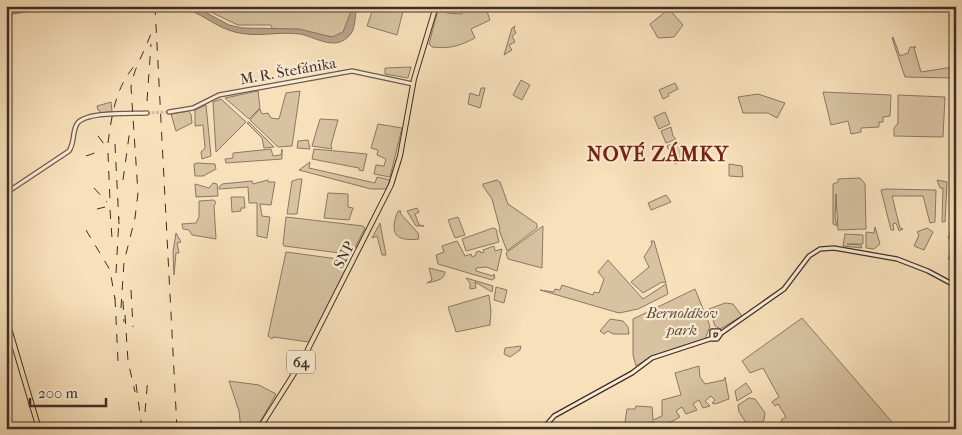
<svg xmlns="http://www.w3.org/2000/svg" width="962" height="435" viewBox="0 0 962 435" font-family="'IM FELL French Canon',serif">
<rect width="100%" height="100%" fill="#f7e0ba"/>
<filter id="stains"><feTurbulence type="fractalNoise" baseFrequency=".004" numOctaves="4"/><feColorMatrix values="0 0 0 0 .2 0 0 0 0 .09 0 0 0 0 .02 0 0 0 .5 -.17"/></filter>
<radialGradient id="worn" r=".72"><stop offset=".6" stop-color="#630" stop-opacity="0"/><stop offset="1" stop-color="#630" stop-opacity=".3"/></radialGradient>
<!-- green -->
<g fill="#d7c2a1" stroke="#8a7864">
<path d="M198,6H354C351,19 349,31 337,38L298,32L274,33L271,25H238Z"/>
<path d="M374,6L404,7L397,35L367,26Z"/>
<path d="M439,6H447V13L462,14L465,6H485L490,20L471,29L475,38C459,46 451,49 432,47L429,44Z"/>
<path d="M669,9L683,25L674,37L658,38L650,24Z"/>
<path d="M515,26L514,29L516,33L512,36L515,42L509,45L512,50L504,55L512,28Z"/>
<path d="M893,37L900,56L908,53L910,47H916L914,48L921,72L953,67L952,78L905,77L892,38Z"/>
<path d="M411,67L408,78L385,74V68Z"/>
<path d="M521,80L530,85L522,100L513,95Z"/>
<path d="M675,83L678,89L668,94L669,96L663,99L659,90Z"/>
<path d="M481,88H485L480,108L468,104L470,93L479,96Z"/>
<path d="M258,91L260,108L249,119L225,98Z"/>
<path d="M300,91L292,146L278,147L250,120L260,109L262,114L268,113L271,118L279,119L286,93Z"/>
<path d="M823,92L891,95L890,116L883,117V122H879V127L861,128V132L851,134L848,121L831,125Z"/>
<path d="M758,94L785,103L777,118L768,113H743L738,97Z"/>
<path d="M898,95L945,97L943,137L894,136V128L898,123Z"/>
<path d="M221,99L246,122L216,152L213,102Z"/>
<path d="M111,102L112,111L102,113L98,110L97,106Z"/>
<path d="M206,105L211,156L202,159L201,152L205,148L203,125L195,126V110Z"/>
<path d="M188,111L191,114L192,123L176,131L171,114Z"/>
<path d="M665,112L670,124L659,129L654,117Z"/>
<path d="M320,119L338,120L331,145L332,149L312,146Z"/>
<path d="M249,122L274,147L264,148L262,138L247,123Z"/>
<path d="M378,124L402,128L390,177L374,174L376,165L384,166L386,159L377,155L378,150L371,148Z"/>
<path d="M671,127L673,136L676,139L666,143L661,131Z"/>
<path d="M308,140L310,149L297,148L298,141Z"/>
<path d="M678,141L686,159L675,164L667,146Z"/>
<path d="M271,149L273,156L281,155L282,149V159L226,163L225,159L233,158V153Z"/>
<path d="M314,149L367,154L363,171L359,170V168L312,159Z"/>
<path d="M310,162L309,168L375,183L377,177L390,180L386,189H371L299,170Z"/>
<path d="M198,163L215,164L216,169L203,176H195L194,164Z"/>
<path d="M729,164L742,166L743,177L729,176Z"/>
<path d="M860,178L865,184L866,229L838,230L836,194L835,217L837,226L833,224V184L838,182V179Z"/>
<path d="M299,179H302L297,214H287L292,181Z"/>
<path d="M268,180V182H275L271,205L260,204L262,216L270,217L267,238L257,236V203H249L248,187L219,189V187L222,184L252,181L253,184Z"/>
<path d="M497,180L500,182L508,204L537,224V228L507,251L499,230L500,229L492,199L483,186V184Z"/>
<path d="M937,180L947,182L945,222H942L943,188H940Z"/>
<path d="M213,183L217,184L218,196L196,197L195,184L209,188Z"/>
<path d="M886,189L936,190L935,222L930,223L923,196H892L900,228L903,229L899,231L896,223L893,224L894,230H891L881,190Z"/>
<path d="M328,193L348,194V207L353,208L349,220L324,218Z"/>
<path d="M666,195L671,202L651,210L648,203Z"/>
<path d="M231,197H244L245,208H241V211L232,212Z"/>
<path d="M214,200L216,202L214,206L216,239L192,235L189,230L183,229L182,224L196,223L199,217V201Z"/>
<path d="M417,208L419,212L415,214L419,225L424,226H416L407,211Z"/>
<path d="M398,211H401L400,213L418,233L419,239C395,242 389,233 398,211Z"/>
<path d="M286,217L363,226L365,228L354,250H351L348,254L284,246L283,244Z"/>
<path d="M458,217L465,235L455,238L448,220Z"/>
<path d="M380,223L386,255H382L377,236L372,238Z"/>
<path d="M543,226L542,268L508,259L506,253Z"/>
<path d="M875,227L880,244L874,249L866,248V232L874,233Z"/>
<path d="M952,227H956V262L948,259L955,241L948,238Z"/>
<path d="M493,228L496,229L499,242L466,251L462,239Z"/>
<path d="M927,228L933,232L924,250L914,246L919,235L917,232Z"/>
<path d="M176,233L181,242L177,243L179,253H176L174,275L173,252Z"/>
<path d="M845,234L863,235V244H847L861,245L862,248L843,246Z"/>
<path d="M457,241L465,256L471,254L472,257L476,255V252L480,251L481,253L484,252L483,250L494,246L495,251L502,249L497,271L486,267L476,268V271L493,276L494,274L495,278L492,280L438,264L436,255L444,252L442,246Z"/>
<path d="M651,241H654L666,283L662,282L643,293L631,282L649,267L644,257L652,244Z"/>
<path d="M286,252L338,259L339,257H347L345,262H350L309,342L273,337L272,339L268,336Z"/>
<path d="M608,260L643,299L666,284L668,294L638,309L619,313L540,290L554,292L555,289L560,290L562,285L593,295L594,292L599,293L604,279L598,272Z"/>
<path d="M429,268L445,272C444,281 434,281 427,283L432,280Z"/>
<path d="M466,278L493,286L492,292L475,282L476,288L470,289V283Z"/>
<path d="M496,287L507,290L504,303L494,300Z"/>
<path d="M695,289L710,326L705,339L652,356L636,366L633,355V319Z"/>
<path d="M489,295L491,311L490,325L456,332L448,307Z"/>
<path d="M725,303L733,304L742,316L720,329L715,326L709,309Z"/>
<path d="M802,318L898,429H787L781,420L786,417L778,404L775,406L772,402L779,397L763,368L750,373L742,361Z"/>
<path d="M610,319L623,321L628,327L629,334H613L608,331L604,334L600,331Z"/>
<path d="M521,346L520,350L510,357L504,354L505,348Z"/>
<path d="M699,366L700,377L705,384L724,380L725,377L729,399L715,404L712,403L715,400L711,396L705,401L710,406L703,408L699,400L693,404L697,410L686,414L682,407L676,411L680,417L658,429L653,421L647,425L650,429H624L627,409H635L636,406L652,407L653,420L662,416V400L681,395L675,373Z"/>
<path d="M229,381L259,385L276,394L256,429H241L239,411Z"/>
<path d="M746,383L752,392L737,401L735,391Z"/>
<path d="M749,398L755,399L765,413L764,420L754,429H750L739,412L738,405Z"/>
</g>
<!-- water -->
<g fill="#b8a388" stroke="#877461">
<path d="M32,6H66L6,15V9Z"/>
<path d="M163,6H194L229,25L242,28L299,29L332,37L343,32L353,6H357C354,17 357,30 347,38C333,50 315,37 300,34C278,31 257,38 235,32C218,28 205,16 189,10C181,7 172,7 163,6Z"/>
</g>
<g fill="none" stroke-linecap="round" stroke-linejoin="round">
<!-- tertiary-tunnel -->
<path stroke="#d2bc9d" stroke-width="3" stroke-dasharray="3 1.5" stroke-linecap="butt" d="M147,113L169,112"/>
<defs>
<g id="tertiary">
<path d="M169,112L193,108L219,95L352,71L413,84"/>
<path d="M6,193L69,151C75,142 72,132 77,124C85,111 132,114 147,113"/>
</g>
<g id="secondary">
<path d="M720,334L784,289L809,256L820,249L834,248L897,259L928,271L956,286"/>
<path d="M543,429L554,416L632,373L652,358L710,339H717L720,335L719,331H712V338"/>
</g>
<g id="primary">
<path d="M6,318L39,429"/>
<path d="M259,429L302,361L391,185L400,156L414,79L436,6"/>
</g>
</defs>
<!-- tertiary casing -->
<use href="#tertiary" stroke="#6c5a4c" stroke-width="5.5"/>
<!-- secondary casing -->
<use href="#secondary" stroke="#3d2e27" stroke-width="5.5"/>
<!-- primary casing -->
<use href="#primary" stroke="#3d2e27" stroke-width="6"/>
<!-- tertiary -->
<use href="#tertiary" stroke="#faebd2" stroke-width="3"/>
<!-- secondary -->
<use href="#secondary" stroke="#faebd2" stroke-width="3"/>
<!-- primary -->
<use href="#primary" stroke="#f7e0ba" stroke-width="4"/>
<!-- rail -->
<g stroke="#3d2e27" stroke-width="1" stroke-dasharray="9 9" stroke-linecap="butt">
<path d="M155,6L177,429"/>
<path d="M147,101L151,44"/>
<path d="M98,136L104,144"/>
<path d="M108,143C112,114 115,89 135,65"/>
<path d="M115,144L119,224"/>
<path d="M108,153L110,201"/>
<path d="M86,156L103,150"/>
<path d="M123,180L130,129"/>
<path d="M94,188L107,202"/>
<path d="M97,209L105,207"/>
<path d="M110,210L112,238"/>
<path d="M86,230L110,270L115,299"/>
<path d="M116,273L119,218"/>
<path d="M131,290L133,327"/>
<path d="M115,298L118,361"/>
<path d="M123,301L124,322"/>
<path d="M121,308L124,262L135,218L138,193L131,87C134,65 148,48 153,26"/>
<path d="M125,315L128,361L135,392"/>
<path d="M136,384L142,429"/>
<path d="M145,412L148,377"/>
</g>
</g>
<g text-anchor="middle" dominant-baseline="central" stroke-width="4.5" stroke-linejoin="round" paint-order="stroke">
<!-- shield labels -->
<rect fill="#faebd2" stroke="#76675a" stroke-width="1" x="287" y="350.5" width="28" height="23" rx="4"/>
<g font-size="14" font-weight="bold" fill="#3d2e27">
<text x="301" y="362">64</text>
</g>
<!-- street labels -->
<g font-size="15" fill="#3d2e27" stroke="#faebd2">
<text transform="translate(288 71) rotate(-10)">M. R. Štefánika</text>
<text transform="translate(344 255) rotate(-63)">SNP</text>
</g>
<!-- park labels -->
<g font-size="15" font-style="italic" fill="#5c4c3f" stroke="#faebd2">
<text x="682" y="313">Bernolákov<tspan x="682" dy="17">park</tspan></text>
</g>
<!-- district labels -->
<g font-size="20" font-weight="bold" letter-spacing="1" fill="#7a1f14" stroke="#faebd2">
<text x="658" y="154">NOVÉ ZÁMKY</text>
</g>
</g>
<!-- margin -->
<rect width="962" height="435" fill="none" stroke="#f7e0ba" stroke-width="25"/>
<rect x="8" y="8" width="947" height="420" fill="none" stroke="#3d2e27" stroke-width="2.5"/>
<rect x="12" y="12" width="937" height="410" fill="none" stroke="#3d2e27"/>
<!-- scale -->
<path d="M30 398v8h76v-8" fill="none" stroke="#3d2e27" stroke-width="2.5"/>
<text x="38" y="398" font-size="15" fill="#3d2e27" stroke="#faebd2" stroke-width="4" paint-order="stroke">200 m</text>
<rect width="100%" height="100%" filter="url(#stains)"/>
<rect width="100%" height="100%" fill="url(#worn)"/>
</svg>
